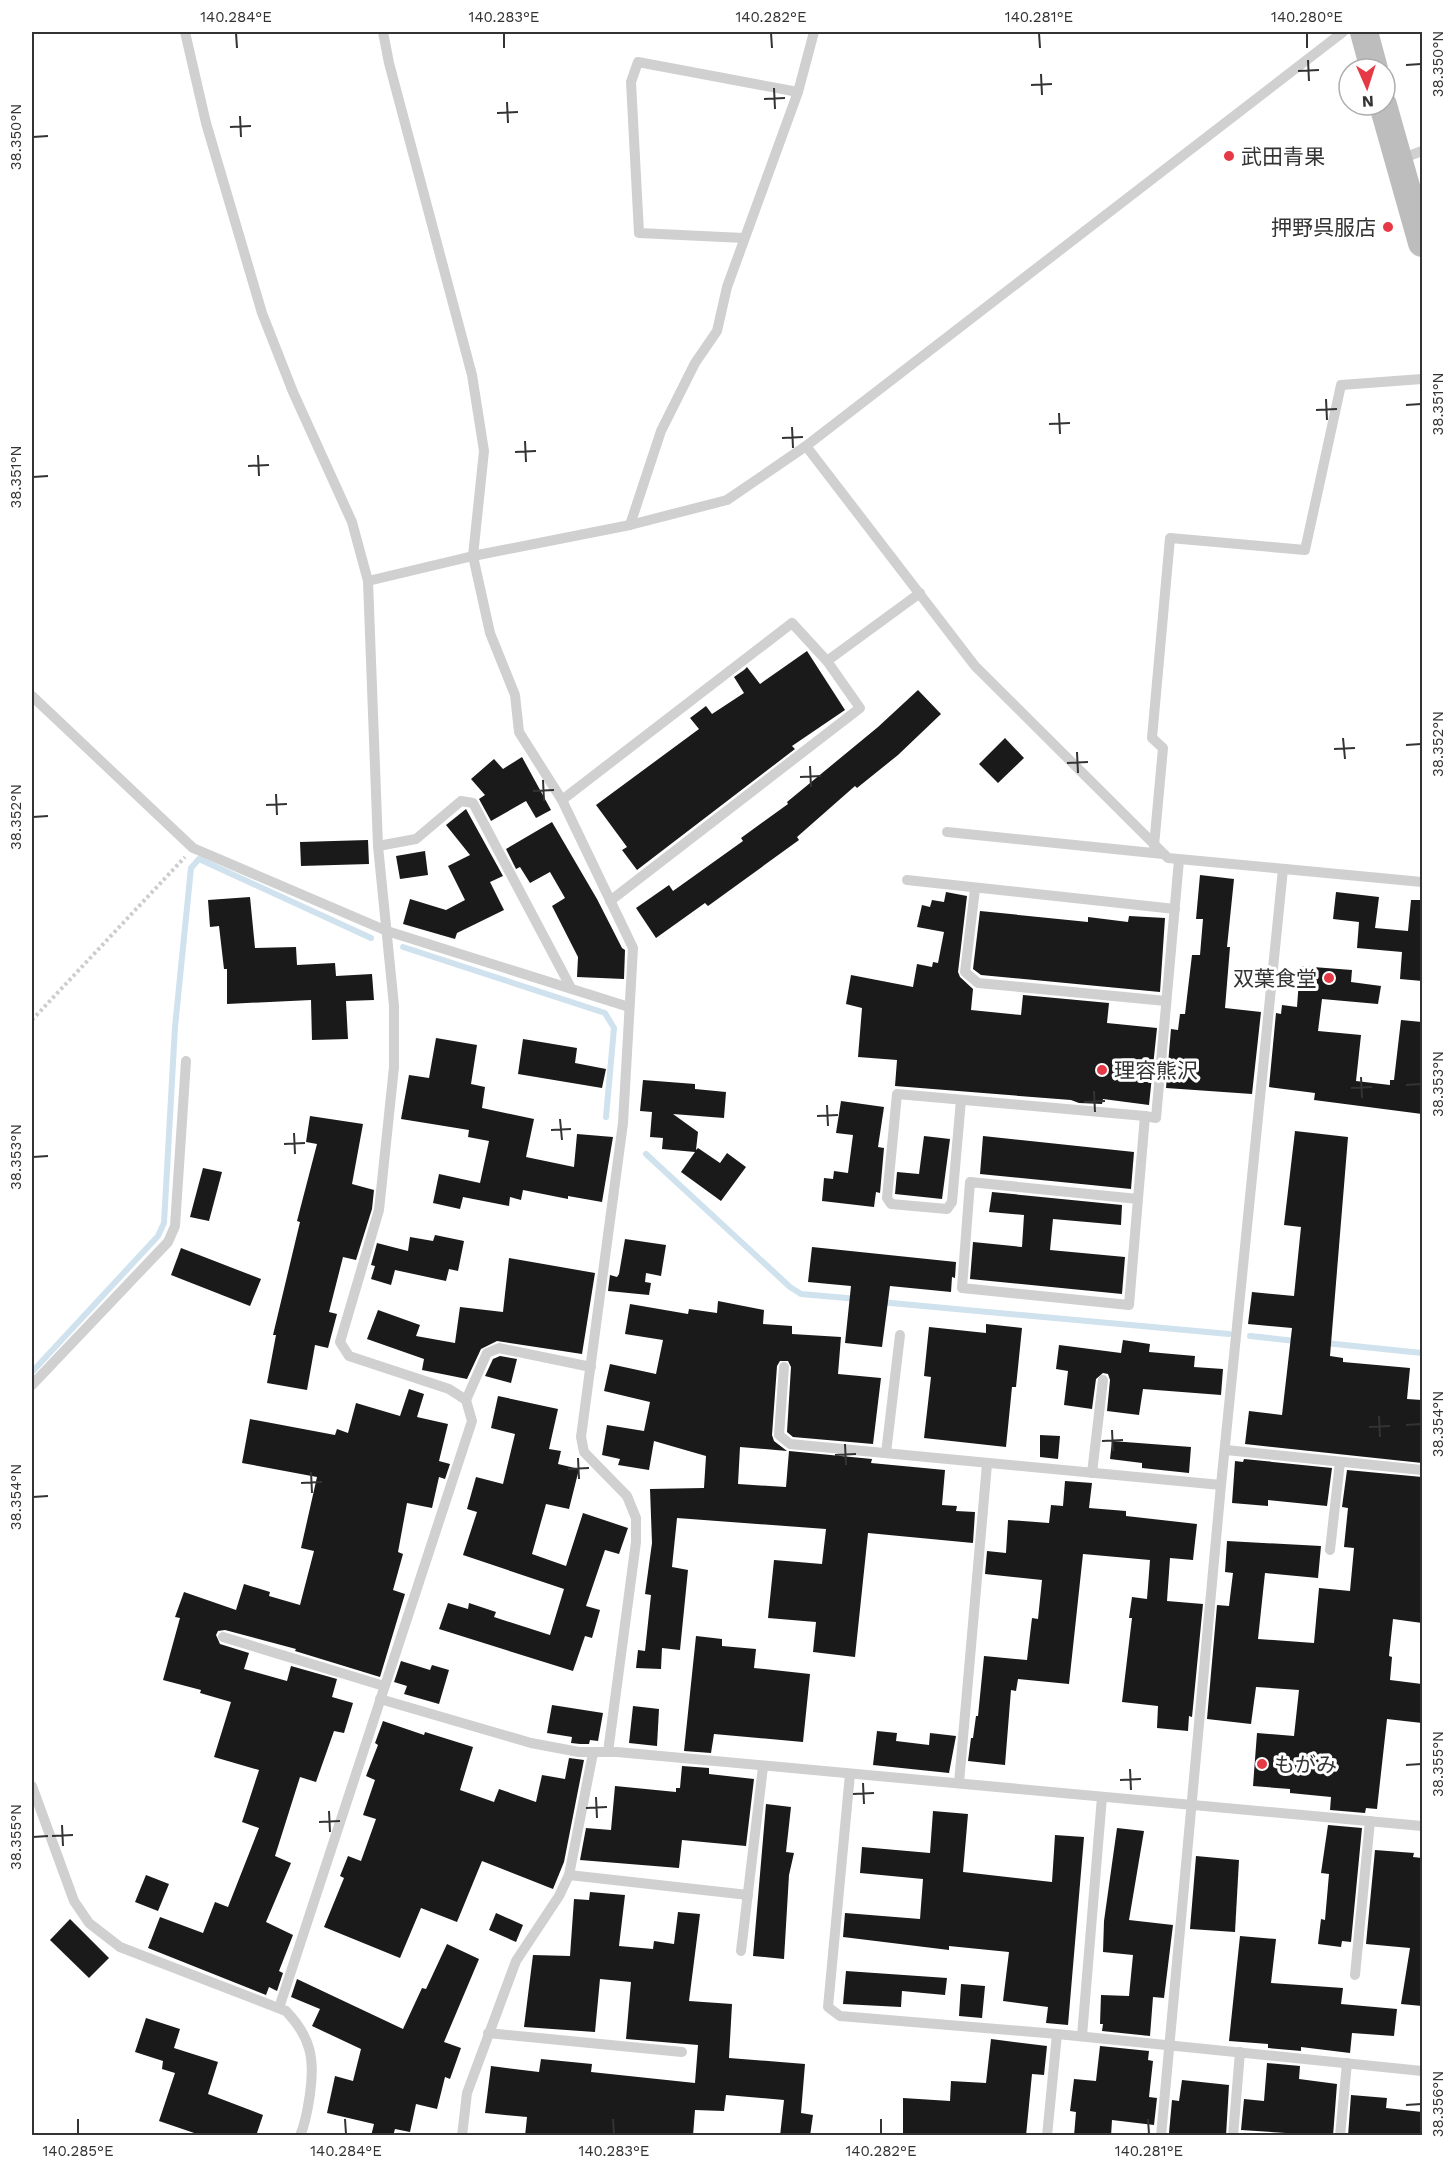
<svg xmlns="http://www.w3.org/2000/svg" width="1454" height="2167" viewBox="0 0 1454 2167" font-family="'Work Sans','Noto Sans JP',sans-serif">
<rect width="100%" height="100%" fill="#fff"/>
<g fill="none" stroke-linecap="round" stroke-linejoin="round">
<!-- stream -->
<g stroke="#cfe2ee" stroke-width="6">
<path d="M403,947L605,1013L614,1028L606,1117"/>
<path d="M646,1154L790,1287L801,1294L858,1299"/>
<path d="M880,1302L1229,1334"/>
<path d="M1250,1336L1296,1341"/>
<path d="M1325,1343L1422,1353"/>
<path d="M32,1372L158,1236L164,1223L175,1027L191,868L199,859L371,938"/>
</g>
</g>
<!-- building -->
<g fill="#1a1a1a">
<path d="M807,651L845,710L792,746L795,749L637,870L622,850L627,847L596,805L699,729L690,718L706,706L712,714L744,693L734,677L744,670L747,667L760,684Z"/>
<path d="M918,690L941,714L898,755L857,788L855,786L797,837L799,840L708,906L705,903L656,938L636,908L669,885L673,891L743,841L741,838L788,804L787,802L878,727Z"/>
<path d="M1005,738L1024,758L998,783L979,764Z"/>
<path d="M522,757L551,810L536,818L526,801L491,821L479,799L485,795L471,779L494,759L503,769Z"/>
<path d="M466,809L503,876L490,882L504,910L457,933L455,939L403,924L410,899L446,910L465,900L448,866L470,855L446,825Z"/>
<path d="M552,822L597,899L622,948L625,950L624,979L577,977L578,957L552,906L565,898L550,872L530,883L520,867L516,869L506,849Z"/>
<path d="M368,840L369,864L301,866L300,842Z"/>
<path d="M425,851L428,875L400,879L396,856Z"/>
<path d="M1200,875L1234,879L1227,947H1230L1225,1008L1261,1012L1252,1094L1166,1088L1171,1029L1178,1030L1180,1014H1185L1192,955H1200L1203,919H1196Z"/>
<path d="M946,892L967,896L958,972L960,977L973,989L971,1010L1021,1015L1023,995L1109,1003L1107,1023L1157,1028L1149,1105L1103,1099L1102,1104L1079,1103L1071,1100L895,1086L897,1060L858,1057L862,1008L846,1004L851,975L913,987L917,964L932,967L933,962L938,963L944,932L917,927L922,905L930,907L932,900L944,902Z"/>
<path d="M1336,892L1379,897L1375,928L1408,931L1411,900H1422V981L1400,979L1402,952L1357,948L1359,922L1333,919Z"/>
<path d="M250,897L255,948L296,947L297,965L335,963L336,976L372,974L374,1000L346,1001L348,1039L312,1040L311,1000L227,1004V969H224L219,926L210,927L208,900Z"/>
<path d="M980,911L1088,922V917L1128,922L1129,916L1165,918L1160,992L981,975L973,969Z"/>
<path d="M1300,966L1352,970L1351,982L1381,986L1378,1004L1322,999L1318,1031L1361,1035L1356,1081L1390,1085V1080H1394L1401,1020L1422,1022V1114L1314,1100L1315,1093L1269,1087L1276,1013L1281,1014L1282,1005L1297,1007Z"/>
<path d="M436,1038L477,1045L471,1084L485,1087L482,1108L534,1119L526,1157L574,1167L577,1134L613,1137L602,1202L568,1196V1199L523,1190L521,1200L510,1197L509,1206L463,1197L460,1209L433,1203L439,1174L480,1183L489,1141L468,1137L469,1130L401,1119L409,1075L429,1078Z"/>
<path d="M523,1039L577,1048L575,1063L606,1069L602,1088L518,1074Z"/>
<path d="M643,1080L695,1084V1089L726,1092L724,1118L673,1114L698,1132L696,1150L698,1148L720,1163L727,1153L746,1167L721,1201L681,1172L695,1152L662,1149L663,1138L650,1137L652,1112L640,1111Z"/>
<path d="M841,1101L884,1107L878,1147L884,1148L880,1193L876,1192L874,1207L822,1201L824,1178L833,1179L834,1171L848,1173L853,1135L836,1133Z"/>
<path d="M310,1116L363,1124L352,1184L374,1190L372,1209L356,1260L343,1257L329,1312L337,1314L328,1348L315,1345L307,1390L267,1383L276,1335H273L300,1222L297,1221L317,1144L306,1142Z"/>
<path d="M1295,1131L1348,1137L1330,1356L1343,1358V1362L1410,1368L1407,1399L1422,1400V1463L1245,1444L1249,1411L1282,1415L1292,1328L1248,1324L1252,1292L1294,1296L1301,1227L1284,1225Z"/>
<path d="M924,1136L950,1139L942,1199L895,1194L897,1172L919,1174Z"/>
<path d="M983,1136L1134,1152L1131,1189L980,1174Z"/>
<path d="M203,1168L222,1172L209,1221L190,1217Z"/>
<path d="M992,1192L1122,1205L1121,1225L1053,1219L1050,1250L1125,1257L1122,1294L970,1279L973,1242L1022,1247L1024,1215L989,1212Z"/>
<path d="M435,1235L464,1241L458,1271L449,1269L446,1281L395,1270L391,1285L371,1279L375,1266L371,1265L377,1243L408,1251L410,1237L433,1241Z"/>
<path d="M625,1239L666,1245L661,1276L646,1273L645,1282L651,1283L649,1295L608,1291L610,1275L617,1277L619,1274Z"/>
<path d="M812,1247L956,1262L955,1278L952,1277L951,1292L890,1286L882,1347L845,1343L851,1286L808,1282Z"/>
<path d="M181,1248L261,1279L250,1306L171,1275Z"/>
<path d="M509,1258L595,1273L582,1354L497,1341L481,1349L467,1379L422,1370L424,1359L367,1339L378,1310L420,1325L416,1336L455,1343L460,1307L503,1312Z"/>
<path d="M718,1301L764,1310L763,1324L792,1326V1334L841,1337L838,1374L881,1378L873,1444L793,1437L787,1432L791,1367L788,1361H780L777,1366L772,1435L774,1441L787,1451L740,1447L738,1484L786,1487L789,1451L872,1459L871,1463L945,1470L942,1505L957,1506L956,1511L975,1512L973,1543L868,1533L855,1657L813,1652L816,1622L768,1618L774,1560L822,1564L826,1529L677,1518L672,1567L688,1570L680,1650L662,1648L661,1669L636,1668L638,1650L645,1651L651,1595L645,1594L652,1543L650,1489L704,1488L706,1456L654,1441L649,1470L618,1465L620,1459L602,1455L607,1425L644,1431L650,1402L604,1391L610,1364L656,1374L663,1340L625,1334L630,1304L688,1314L689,1309L717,1313Z"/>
<path d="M986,1324L1022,1328L1016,1387H1012L1006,1447L924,1438L931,1377L924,1376L929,1327L986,1333Z"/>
<path d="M1123,1340L1150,1344L1149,1352L1195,1356L1194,1367L1223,1369L1221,1395L1143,1389L1139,1415L1107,1411L1110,1380L1108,1374L1103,1373L1096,1379L1092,1409L1064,1405L1068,1371L1056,1369L1059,1345L1121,1353Z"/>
<path d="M500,1356L517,1359L511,1383L485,1376L493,1359Z"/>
<path d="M409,1389L424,1394L417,1417L448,1424L439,1461L450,1464L445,1479L439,1477L432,1508L407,1503L398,1552L403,1554L393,1590L405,1594L380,1677L295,1651L296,1649L225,1630L218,1631L216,1635L220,1644L249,1653L244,1669L287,1681L291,1666L337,1679L332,1697L353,1703L344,1733L334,1731L316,1782L300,1777L275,1856L291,1863L266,1922L293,1935L279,1971L283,1973L277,1991L269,1987L266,1995L148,1948L160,1917L203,1933L215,1902L228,1907L259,1828L242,1822L259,1770L214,1757L231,1702L200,1693L201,1690L163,1680L180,1618L175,1617L184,1592L236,1610L244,1584L270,1592L269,1596L300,1605L314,1551L301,1548L317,1477L242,1463L250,1419L335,1435L337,1429L348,1433L356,1403L400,1416Z"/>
<path d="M498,1396L558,1409L549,1449L561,1451L558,1464L579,1469L569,1509L546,1504L532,1554L566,1566L583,1513L628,1528L619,1554L605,1550L586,1606L600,1610L592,1638L585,1636L573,1671L439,1629L448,1603L468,1609L469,1603L496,1612L494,1617L550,1635L564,1589L463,1555L477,1512L467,1509L476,1477L503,1484L515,1434L491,1428Z"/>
<path d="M1040,1435L1060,1436L1058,1459L1040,1457Z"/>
<path d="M1112,1441L1191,1447L1189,1473L1142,1468V1463L1110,1459Z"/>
<path d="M1244,1459L1332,1468L1327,1506L1268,1500V1506L1232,1503L1235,1461L1243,1462Z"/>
<path d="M1347,1470L1422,1477V1623L1393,1619L1389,1656L1392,1657L1390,1680L1422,1684V1723L1387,1719L1377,1809L1366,1808L1365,1813L1330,1810L1331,1797L1290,1793V1789L1253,1786L1257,1733L1294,1736L1299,1690L1256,1687L1251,1724L1207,1719L1217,1605L1229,1606L1233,1573L1225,1572L1227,1541L1321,1546L1318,1578L1265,1573L1258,1639L1314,1643L1319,1588L1350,1591L1354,1548L1344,1547L1348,1508L1342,1507Z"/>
<path d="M1065,1481L1092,1483L1089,1508L1126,1511V1516L1197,1524L1193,1560L1170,1558L1167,1601L1203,1604L1192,1717L1189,1716L1188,1731L1157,1728L1158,1706L1122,1702L1132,1618H1129L1132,1597L1147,1599L1150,1560L1083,1554L1069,1684L1018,1679L1016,1691L1011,1690L1005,1765L968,1761L971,1738H973L976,1716H978L984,1656L1027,1660L1032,1618L1038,1619L1042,1580L985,1574L987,1551L1006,1553L1008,1520L1049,1523L1051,1505L1063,1506Z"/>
<path d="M696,1636L722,1639V1646L756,1649L754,1668L810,1674L803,1742L714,1734L711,1753L684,1751Z"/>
<path d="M401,1661L430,1670L432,1665L449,1670L439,1704L404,1694L407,1686L394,1682Z"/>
<path d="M552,1705L603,1713L598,1741L590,1740L589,1744H580L571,1743L572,1737L547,1733Z"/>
<path d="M633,1706L659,1709L657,1746L629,1743Z"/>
<path d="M383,1721L424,1735L425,1732L473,1747L460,1790L494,1802L499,1789L536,1802L542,1775L565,1779L569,1758L584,1760L564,1862L553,1889L482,1861L457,1922L421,1908L400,1958L324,1927L344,1878L340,1876L348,1856L361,1861L376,1819L363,1815L375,1780L366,1776L378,1745L375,1743Z"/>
<path d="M877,1731L897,1733L896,1741L929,1745L930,1733L956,1736L949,1773L873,1765Z"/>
<path d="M682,1766L709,1768V1774L754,1779L746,1846L682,1840L679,1868L580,1860L586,1828L611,1830L615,1786L676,1792V1788H680Z"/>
<path d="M766,1804L791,1807L786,1852L794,1853L789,1875L784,1959L753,1956Z"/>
<path d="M933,1811L968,1814L963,1872L1052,1882L1055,1835L1084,1837L1068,2025L1046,2023L1048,2007L1003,2001L1009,1952L949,1946V1950L843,1937L845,1913L920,1919L923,1879L860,1873L862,1847L930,1853Z"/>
<path d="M1328,1825L1362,1828L1351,1942L1342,1941L1341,1947L1318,1944L1321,1919L1325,1920L1329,1874L1321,1873Z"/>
<path d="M1117,1828L1144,1831L1129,1920L1173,1925L1164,1998L1153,1997L1150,2036L1102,2031L1103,2024H1100L1101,1995L1129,1996L1133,1955L1103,1952L1104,1921Z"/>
<path d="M1375,1850L1414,1853L1413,1857L1422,1858V2006L1401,2004L1410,1948L1366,1944Z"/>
<path d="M1196,1856L1239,1860L1235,1932L1190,1929Z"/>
<path d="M146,1875L169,1884L158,1911L135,1902Z"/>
<path d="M590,1892L625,1895L619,1946L653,1949L654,1941L674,1944L678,1912L700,1914L689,2001L732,2004L729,2058L805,2064L801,2113L813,2115L810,2136H780L784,2100L726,2095L724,2111L695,2110L693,2136H525L527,2117L485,2113L491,2066L539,2072L541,2059L592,2064L591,2072L695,2083L698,2045L626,2039L631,1982L600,1979L595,2032L524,2027L533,1955L570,1956L574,1899L589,1900Z"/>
<path d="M496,1913L523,1925L516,1942L489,1930Z"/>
<path d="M70,1919L109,1958L89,1978L50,1940Z"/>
<path d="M1240,1936L1276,1939L1271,1983L1343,1988L1341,2004L1397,2009L1394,2036L1352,2033L1350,2053L1301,2047V2051L1268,2048V2044L1229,2041Z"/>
<path d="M447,1944L479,1959L444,2042L461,2048L450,2079L445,2077L437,2109L416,2104L410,2132L395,2129L393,2136H371L374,2124L327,2113L335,2076L353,2081L361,2049L312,2026L320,2009L291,1997L297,1979L403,2029L422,1988L426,1989Z"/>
<path d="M846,1971L947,1978L945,1995L902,1991L901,2007L843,2004Z"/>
<path d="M961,1984L985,1986L982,2018L959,2016Z"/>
<path d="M146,2018L180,2029L174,2048L218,2062L208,2094L263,2115L256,2136H203L159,2121L175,2073L162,2069L163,2061L135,2052Z"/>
<path d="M991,2039L1047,2046L1044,2075L1032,2074L1026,2136H903V2098L950,2101L951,2081L986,2083Z"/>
<path d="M1100,2046L1149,2051L1148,2060L1153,2061L1149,2097L1157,2098L1154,2125L1112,2120L1111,2136H1074L1076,2112L1070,2111L1074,2079L1096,2081Z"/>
<path d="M1267,2063L1300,2066L1299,2079L1337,2084L1333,2136L1241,2130L1244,2099L1264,2101Z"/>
<path d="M1182,2080L1229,2085L1226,2136L1169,2133L1172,2100L1179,2101Z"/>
<path d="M1351,2095L1387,2098L1386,2108L1422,2112V2136H1348Z"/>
</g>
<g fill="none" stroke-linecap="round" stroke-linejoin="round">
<!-- path -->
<path stroke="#cdcdcd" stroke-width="4" stroke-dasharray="3 3" stroke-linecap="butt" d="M32,1020L185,857"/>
<!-- service -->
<g stroke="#d0d0d0" stroke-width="10">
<path d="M185,32L206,123L262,313L293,392L352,522L368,581L473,556L630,525L727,500L806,446L1343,32"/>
<path d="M383,32L389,63L472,375L484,451L473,556L490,633L515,695L519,732L562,800L633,948L623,1123L581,1437L584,1452L627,1496L636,1518V1542L608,1752"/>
<path d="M1398,160L1422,151"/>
<path d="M744,238L639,233L631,82L638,62L798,92"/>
<path d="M806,446L975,666L1168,858L1422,882"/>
<path d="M630,525L661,431L695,363L717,331L727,287L798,92L814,32"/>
<path d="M32,696L193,848L387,931L629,1007"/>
<path d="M562,800L792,623L827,661"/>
<path d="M947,832L1163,854"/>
<path d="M378,846L416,839L461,801L473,803L570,986"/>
<path d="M1154,846L1163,748L1152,738L1170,538L1305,550L1341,385L1422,379"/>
<path d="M907,880L1175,909"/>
<path d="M975,889L965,972L978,983L1166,1001"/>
<path d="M610,901L860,708L827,661L920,593"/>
<path d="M961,1100L952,1202L947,1209L891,1204L887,1198L897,1094L1145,1116L1156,1118L1179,860"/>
<path d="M1138,1199L970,1182L962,1288L1129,1305L1145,1116"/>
<path d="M784,1367L779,1435L790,1444L1221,1485"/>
<path d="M32,1385L168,1242L175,1226L186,1061"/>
<path d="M466,1400L487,1353L499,1348L591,1367"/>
<path d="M1226,1450L1422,1470"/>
<path d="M886,1453L900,1335"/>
<path d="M1092,1473L1103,1380"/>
<path d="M1330,1550L1340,1462"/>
<path d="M223,1637L384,1686"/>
<path d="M380,1699L531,1743L579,1752H617L1422,1826"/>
<path d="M850,1774L828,2007L840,2016L1057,2034L1422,2071"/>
<path d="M959,1783L987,1464"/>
<path d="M32,1786L74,1901L89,1923L120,1947L286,2011C311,2037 315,2059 310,2094C308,2108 306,2122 300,2136"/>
<path d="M569,1875L748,1895"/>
<path d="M741,1951L763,1767"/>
<path d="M1355,1975L1370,1821"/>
<path d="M279,2008L472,1421L466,1400L449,1389L349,1356L340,1342L379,1210L394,1067V1006L378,846L368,581"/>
<path d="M488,2033L682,2052"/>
<path d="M1082,2036L1102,1797"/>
<path d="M462,2136L467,2093L516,1961L559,1896L569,1875L593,1753"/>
<path d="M1047,2136L1057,2034"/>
<path d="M1161,2136L1221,1485L1283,869"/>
<path d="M1233,2136L1240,2052"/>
<path d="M1340,2136L1347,2063"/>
</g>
<!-- secondary -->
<g stroke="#bdbdbd" stroke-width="28">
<path d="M1364,32L1374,69"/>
<path d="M1383,105L1422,243"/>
</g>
</g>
<!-- ticks -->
<path fill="none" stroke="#333" stroke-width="2" d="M236,33L237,48M504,33V48M771,33L772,48M1039,33L1040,48M1307,33V48M1308,60L1309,81M1406,65L1421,64M1298,71L1319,70M1041,74L1042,95M1031,85L1052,84M774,88L775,109M764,99L785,98M507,102L508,123M497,113L518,112M240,116L241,137M230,127L251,126M33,137L48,136M1326,399L1327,420M1406,405L1421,404M1316,410L1337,409M1059,413L1060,434M1049,424L1070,423M792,427L793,448M782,438L803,437M525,441L526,462M515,452L536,451M258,455L259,476M248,466L269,465M33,477L48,476M1343,738L1345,759M1406,745L1421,744M1334,749L1355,748M1077,752L1078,773M1067,763L1088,762M810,766L811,787M800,777L821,776M543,780L544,801M533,791L554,790M276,794L277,815M266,805L287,804M33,817L48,816M1361,1077L1362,1098M1406,1085L1421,1084M1351,1088L1372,1087M1094,1091L1095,1112M1084,1102L1105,1101M827,1105L828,1126M817,1116L838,1115M560,1119L562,1140M551,1130L571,1129M294,1133L295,1154M284,1144L305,1143M33,1157L48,1156M1379,1416L1380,1437M1406,1425L1421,1424M1369,1427L1390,1426M1112,1430L1113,1451M1102,1441L1123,1440M845,1444L846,1465M835,1455L856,1454M578,1458L579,1479M568,1469L589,1468M311,1472L312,1493M301,1483L322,1482M33,1497L48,1496M1406,1765L1421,1764M1130,1769L1131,1790M1120,1780L1141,1779M863,1783L864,1804M853,1794L874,1793M596,1797L597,1818M586,1808L607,1807M329,1811L330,1832M319,1822L340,1821M62,1825L63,1846M52,1836L73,1835M33,1837L48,1836M1406,2105L1421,2104M78,2119V2134M345,2119L346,2134M613,2119L614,2134M881,2119V2134M1148,2119L1149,2134"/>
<!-- markers -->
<g fill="#e63946" stroke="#fff" stroke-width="2">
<circle cx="1229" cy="156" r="6"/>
<circle cx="1388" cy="227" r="6"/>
<circle cx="1329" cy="978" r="6"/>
<circle cx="1102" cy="1070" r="6"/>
<circle cx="1262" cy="1764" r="6"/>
</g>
<g text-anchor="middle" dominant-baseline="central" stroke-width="6" stroke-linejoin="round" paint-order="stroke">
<!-- poi labels -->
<g font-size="21" fill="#333" stroke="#fff" text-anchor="start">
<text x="1241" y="156">武田青果</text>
<text x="1376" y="227" text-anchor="end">押野呉服店</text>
<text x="1317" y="978" text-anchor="end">双葉食堂</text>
<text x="1114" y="1070">理容熊沢</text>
<text x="1274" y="1764">もがみ</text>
</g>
</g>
<!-- border -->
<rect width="1454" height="2167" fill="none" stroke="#ffffff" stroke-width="66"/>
<!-- north arrow -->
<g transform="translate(1367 87) rotate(177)"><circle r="28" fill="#ffffff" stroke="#adadad" stroke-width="1.5"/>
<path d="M0-4.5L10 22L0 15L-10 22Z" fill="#e63946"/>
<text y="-9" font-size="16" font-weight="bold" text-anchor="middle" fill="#333333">N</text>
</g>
<rect x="33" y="33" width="1388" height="2101" fill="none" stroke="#333" stroke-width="2"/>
<g font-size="15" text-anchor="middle" fill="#333">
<text x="236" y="22">140.284°E</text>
<text x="504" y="22">140.283°E</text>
<text x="771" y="22">140.282°E</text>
<text x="1039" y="22">140.281°E</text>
<text x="1307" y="22">140.280°E</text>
<text transform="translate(1438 64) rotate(-90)" y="5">38.350°N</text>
<text transform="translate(16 137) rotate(-90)" y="5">38.350°N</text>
<text transform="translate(1438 404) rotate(-90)" y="5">38.351°N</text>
<text transform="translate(16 477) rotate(-90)" y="5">38.351°N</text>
<text transform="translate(1438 744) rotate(-90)" y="5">38.352°N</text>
<text transform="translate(16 817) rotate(-90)" y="5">38.352°N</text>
<text transform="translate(1438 1084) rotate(-90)" y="5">38.353°N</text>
<text transform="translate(16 1157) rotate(-90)" y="5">38.353°N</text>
<text transform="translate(1438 1424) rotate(-90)" y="5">38.354°N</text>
<text transform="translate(16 1497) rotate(-90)" y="5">38.354°N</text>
<text transform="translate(1438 1764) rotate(-90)" y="5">38.355°N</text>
<text transform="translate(16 1837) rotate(-90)" y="5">38.355°N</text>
<text transform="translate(1438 2104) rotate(-90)" y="5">38.356°N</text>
<text x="78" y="2156">140.285°E</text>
<text x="346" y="2156">140.284°E</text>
<text x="614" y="2156">140.283°E</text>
<text x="881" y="2156">140.282°E</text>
<text x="1149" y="2156">140.281°E</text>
</g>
</svg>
